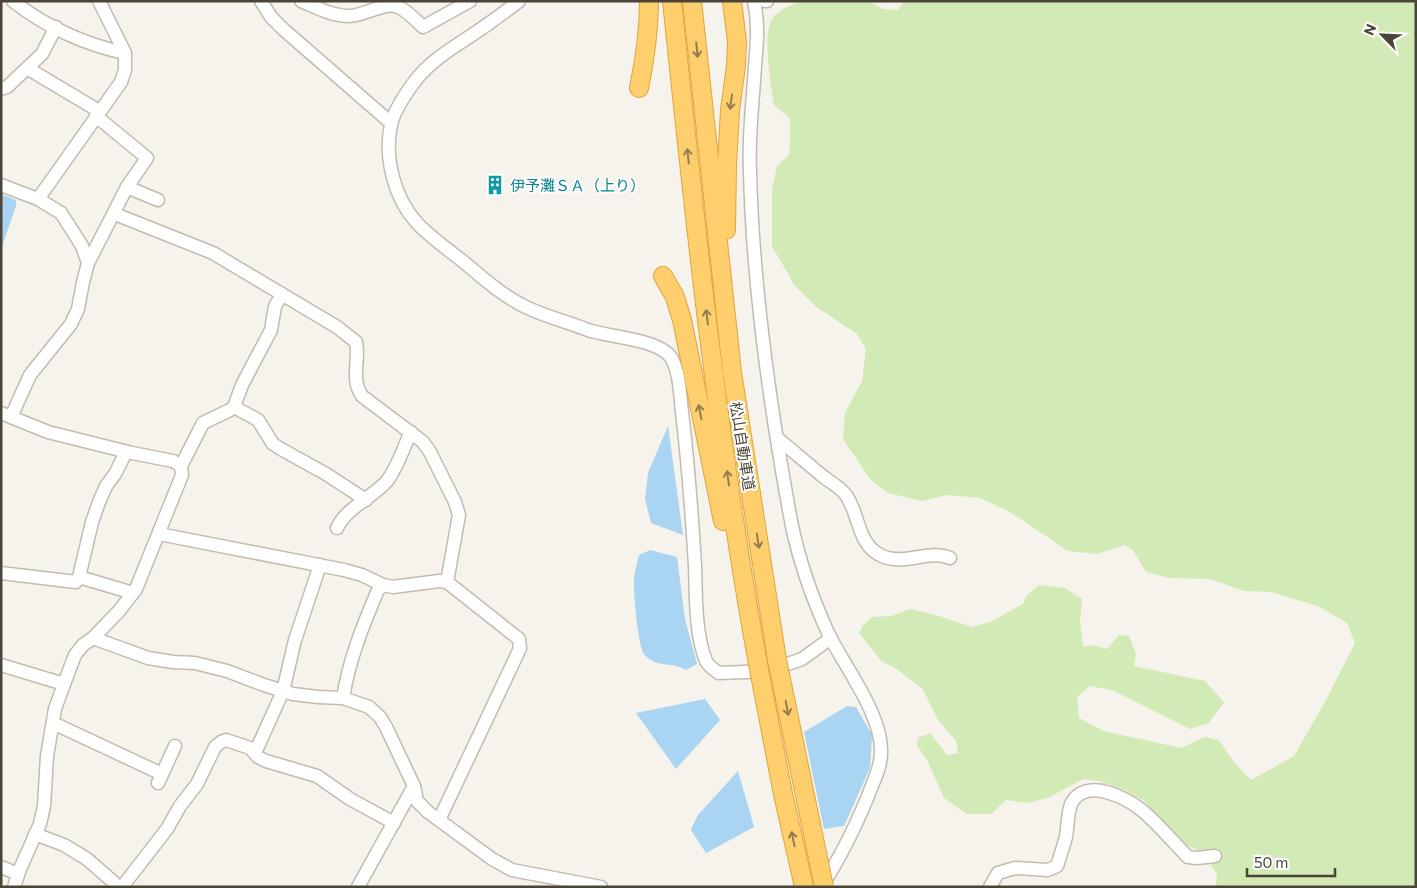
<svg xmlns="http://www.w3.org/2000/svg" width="1417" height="888" viewBox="0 0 1417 888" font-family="Commissioner,'Noto Sans JP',sans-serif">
<rect width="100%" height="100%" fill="#f6f3ec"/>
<!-- green -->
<path fill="#d2eab5" d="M802,1H868L883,9L898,10L904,1H1416V887H1216L1217,874L1202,852L1184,844L1143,800L1124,790L1099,781L1083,779L1048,798L1027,803L1006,800L991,814H967L944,798L927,760L917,746L918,738L930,733L947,755L958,753L956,741L938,720L923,689L895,668L881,661L859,633L862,626L872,617L891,616L910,609L939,616L972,627L990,622L1023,604L1026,596L1039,585L1065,588L1082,599L1080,622L1083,647L1092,645L1107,649L1119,635L1129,636L1136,653L1134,666L1205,681L1224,702L1209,723L1190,729L1112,690L1090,686L1077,697L1079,718L1104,731L1181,748L1205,737L1219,740L1233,761L1251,780L1294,756L1326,700L1355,643L1347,623L1320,607L1272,592L1244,591L1210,579L1169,578L1146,572L1133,550L1124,545L1097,554L1068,551L1010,512L980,498L947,495L922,501L888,493L870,479L843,439L845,413L862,381L866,349L857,334L815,306L793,284L788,273L772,247V189L777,166L789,155L790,143V118L774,105C771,87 762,35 772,19C779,9 792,5 802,1Z"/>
<!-- water -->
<g fill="#a9d4f2">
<path d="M1,194L16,200V206L1,249Z"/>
<path d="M668,426L683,535L651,523L645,499L648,473Z"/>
<path d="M650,550L677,557L685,619L697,664L686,670C672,661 656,669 644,654C638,646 633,590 634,578C635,570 637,563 639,555Z"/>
<path d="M705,699L720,720L676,769L636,713Z"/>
<path d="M847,706L856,707L872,735L870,768L844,826L824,829L804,732Z"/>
<path d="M738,771L754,827L706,853L691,830L698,815Z"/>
</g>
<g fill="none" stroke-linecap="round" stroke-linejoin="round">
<defs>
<g id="minor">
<path d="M13,1C44,26 86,45 125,53"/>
<path d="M261,1L271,17L283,29L391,123"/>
<path d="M301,1C316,7 332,16 349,16C363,16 383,3 395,6C405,8 415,20 423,27L470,1"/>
<path d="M519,1C505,12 490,23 475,33C454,47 431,60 415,81C406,93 394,110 391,125C384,157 394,198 417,223C431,238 449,250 465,263C485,280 504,297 528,308C547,317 568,322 588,330C608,337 661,339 672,359C680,375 680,395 682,412C688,463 692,515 695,566C696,595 695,634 706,661C709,666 714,670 719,673L768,671L802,659L831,638"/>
<path d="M754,1C759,25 757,42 755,66C753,101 748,137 750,172C753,291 770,409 792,526C800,564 813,600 829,635C845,667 883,716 881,753C881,768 873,782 868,796C854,830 841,857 821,887"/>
<path d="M765,1H767"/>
<path d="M27,68L99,111"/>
<path d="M1,89L7,87L42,54L56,27"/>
<path d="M1,185L38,199L121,82L125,70V53L99,1"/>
<path d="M127,187L158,200"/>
<path d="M115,214L213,253L337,327L356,342C360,362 350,378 362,396L423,442L430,452L455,502L459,515L447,582"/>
<path d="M88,263L127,187L147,158L96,116"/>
<path d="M234,407L258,420L273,444L281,449L326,474L366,500"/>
<path d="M1,413L48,432L132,453L173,461L181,466L182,475L136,589L119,611L93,638L83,645L75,655L64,684L55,709L47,756L44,806L40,824L20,869L14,887"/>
<path d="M11,417L30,375L71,324L78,309L83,282L88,263L82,246L61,213L38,199"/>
<path d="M777,438C793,451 809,465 825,478C832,483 841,488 846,495C860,515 857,545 882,556C905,566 929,549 950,558"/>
<path d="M181,466L203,423L230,410L234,407L242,385L271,330L275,306L282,295"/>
<path d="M337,528C347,507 372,498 387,481C398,467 403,448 411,432"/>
<path d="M159,534L344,570L362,575L383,585L393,587L439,581L447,582L519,639L520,648L515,659L439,820"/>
<path d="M1,573L76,582L79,577L92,522L99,502L106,486L115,474L126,452"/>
<path d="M79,577L133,593"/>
<path d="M93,638L148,658L173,662L195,663L227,671L264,685L293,694L318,697L343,698L369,707L380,717L386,727L414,786L417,801L428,812L492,859L512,870L601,887"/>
<path d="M1,665L64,684"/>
<path d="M343,698C349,660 363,625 378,590L383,585"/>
<path d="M53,723L162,774"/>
<path d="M255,753L283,691L295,640L320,565"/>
<path d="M158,783L175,746"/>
<path d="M35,834L64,845L87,859L119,887"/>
<path d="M1,867L18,874"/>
<path d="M122,887L167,829L180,806L197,784L215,747L221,742L226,740L250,748L258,757L266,761L317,776L350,799L394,823"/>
<path d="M358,887L414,786"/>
<path d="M990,887L998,873L1015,868L1048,870L1057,866C1060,857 1063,847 1066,837C1068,826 1067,812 1072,802C1087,777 1128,798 1144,812C1160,826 1173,842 1188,857L1197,858L1215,856"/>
</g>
<g id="highway">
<path d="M672,1C695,223 718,445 758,664"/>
<path d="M692,1L732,372L777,660"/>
<path d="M639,88C645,59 649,31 649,1"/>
<path d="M726,230L727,164L730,110L736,66L737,42L732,1"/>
<path d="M663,276L675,297L682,320L723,521"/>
</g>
</defs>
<!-- minor casing -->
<use href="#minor" stroke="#c2bbae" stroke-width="15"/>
<!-- highway casing -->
<use href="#highway" stroke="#e0a43c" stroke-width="20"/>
<!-- minor -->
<use href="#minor" stroke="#fff" stroke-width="12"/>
<!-- highway -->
<use href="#highway" stroke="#ffcf6e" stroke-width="18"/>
<defs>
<g id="highway-bridge">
<path d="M777,660L824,887"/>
<path d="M758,664L783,794L804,887"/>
</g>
</defs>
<!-- highway-bridge casing -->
<use href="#highway-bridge" stroke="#e0a43c" stroke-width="20" stroke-linecap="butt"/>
<!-- highway-bridge -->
<use href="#highway-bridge" stroke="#ffcf6e" stroke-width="18"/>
</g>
<!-- one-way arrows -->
<defs><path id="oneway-shaft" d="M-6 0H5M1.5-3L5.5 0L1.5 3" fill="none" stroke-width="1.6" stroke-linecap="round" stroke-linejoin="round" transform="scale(1.25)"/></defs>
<g stroke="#937c4e">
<use href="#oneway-shaft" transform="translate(697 50) rotate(84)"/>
<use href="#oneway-shaft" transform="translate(731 102) rotate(98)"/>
<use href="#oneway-shaft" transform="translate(688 156) rotate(-96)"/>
<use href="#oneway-shaft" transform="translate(707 317) rotate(-97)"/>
<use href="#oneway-shaft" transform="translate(700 412) rotate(-101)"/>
<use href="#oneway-shaft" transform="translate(728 478) rotate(-98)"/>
<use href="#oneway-shaft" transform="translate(758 541) rotate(81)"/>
<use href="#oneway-shaft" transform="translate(787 708) rotate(79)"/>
<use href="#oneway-shaft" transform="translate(793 839) rotate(-102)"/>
</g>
<!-- icons -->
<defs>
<symbol id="building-bare" viewBox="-9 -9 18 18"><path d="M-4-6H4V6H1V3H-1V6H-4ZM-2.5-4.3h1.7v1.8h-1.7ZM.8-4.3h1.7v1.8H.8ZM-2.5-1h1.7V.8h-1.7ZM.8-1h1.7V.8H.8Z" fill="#0f9aa8" stroke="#fff" stroke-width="2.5" paint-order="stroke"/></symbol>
</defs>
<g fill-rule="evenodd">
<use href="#building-bare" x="481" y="171" width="28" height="28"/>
</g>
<g text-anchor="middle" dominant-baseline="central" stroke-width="4" stroke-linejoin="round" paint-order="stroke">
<!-- culture labels -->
<g font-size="15" fill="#0d838f" stroke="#fff" text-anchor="start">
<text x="510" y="185">伊予灘ＳＡ（上り）</text>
</g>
<!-- street labels -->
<g font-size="15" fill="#4b4439" stroke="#fff">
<text transform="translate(743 446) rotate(81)">松山自動車道</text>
</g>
</g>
<!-- border -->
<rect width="1417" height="888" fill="none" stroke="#4b4439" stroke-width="5"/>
<!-- north arrow -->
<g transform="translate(1382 35) rotate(294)" stroke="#ffffff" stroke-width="4" paint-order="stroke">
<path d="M0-4L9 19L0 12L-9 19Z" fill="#4b4439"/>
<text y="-8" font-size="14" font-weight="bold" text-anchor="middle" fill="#4b4439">N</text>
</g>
<!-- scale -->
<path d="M1247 868v8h88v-8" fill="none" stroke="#4b4439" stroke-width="2.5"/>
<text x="1254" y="868" font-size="15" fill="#4b4439" stroke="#ffffff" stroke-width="4" paint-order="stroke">50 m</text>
</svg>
